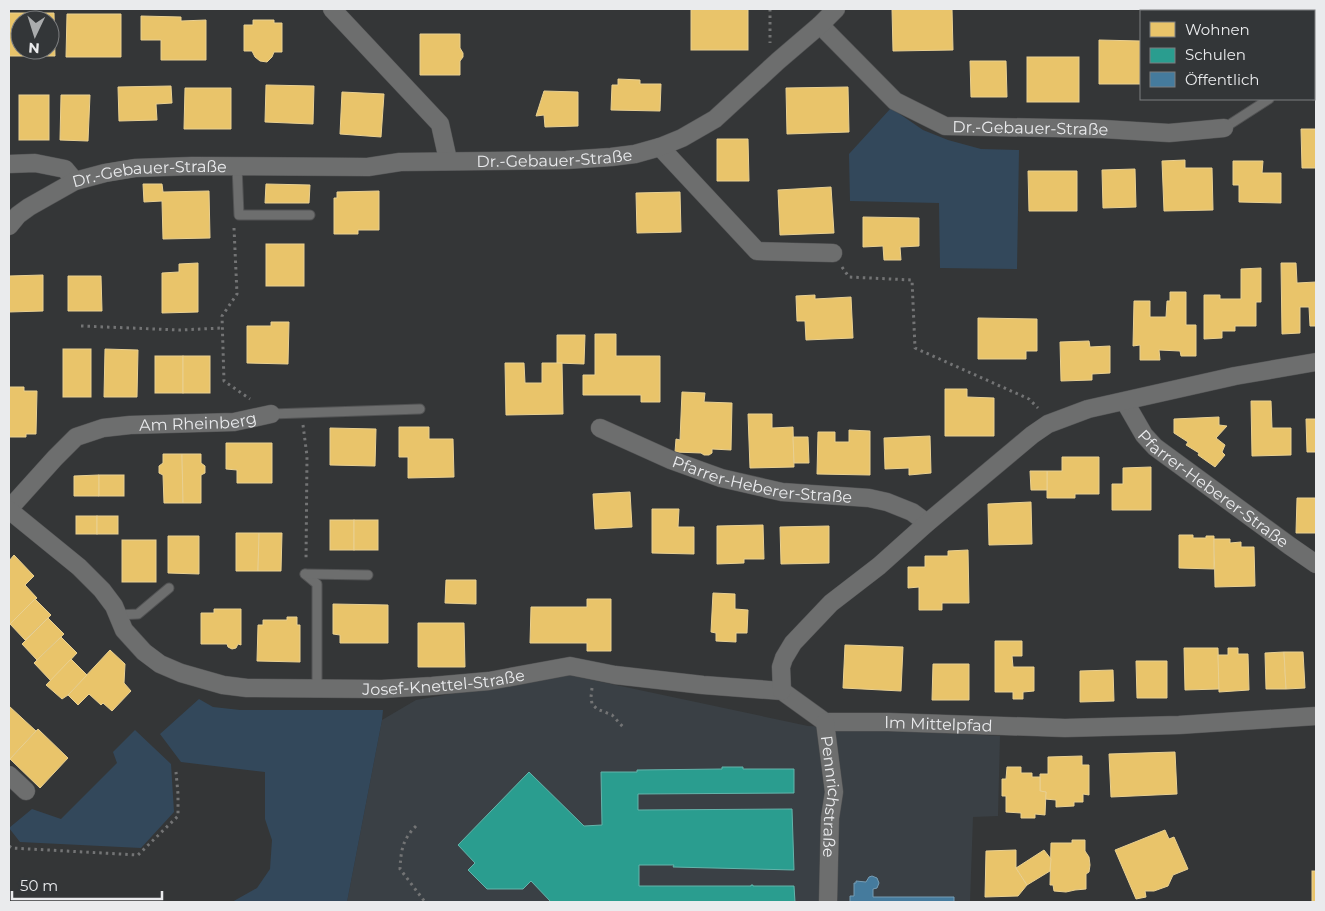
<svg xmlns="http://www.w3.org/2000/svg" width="1325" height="911" viewBox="0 0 1325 911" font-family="Montserrat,sans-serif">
<rect width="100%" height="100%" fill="#343637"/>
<!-- built -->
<path fill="#3a4045" d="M564,674L808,726L1000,736L998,816L973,817L970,902H347L382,720L416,700Z"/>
<!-- green -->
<g fill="#33485b">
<path d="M891,108L923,130L948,140L981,149L1019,150L1017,269L940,268L939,203L850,201L849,154Z"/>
<path d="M199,699L213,707L240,710H383L382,720L347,902H232L257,888L270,869L272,840L265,819V772L181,762L160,734Z"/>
<path d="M135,730L171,764L174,812L141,848L20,842L9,828L32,809L61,819L117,763L113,752Z"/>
</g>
<!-- homes -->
<g fill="#e9c46a" stroke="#e9d091" fill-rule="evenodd">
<rect x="691" y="9" width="57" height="41"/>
<path d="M892,9H952L953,50L893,51Z"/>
<path d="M9,13H54L55,56H9ZM20,20H50V50H20Z"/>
<path d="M67,14H121V57H66Z"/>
<path d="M141,16L181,17V21L206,20V60H161V40H141Z"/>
<path d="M253,20H274V23H282V52H274L272,57L267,62L260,61L255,57L252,51H244V25H253Z"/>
<rect x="1314" y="25" width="2" height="45"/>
<path d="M420,34H460V48L463,53V57L460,61V75H420Z"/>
<path d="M1099,40L1141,41V84H1099Z"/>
<rect x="1027" y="57" width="52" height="45"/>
<path d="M970,61H1006L1007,97H971Z"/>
<path d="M618,79L640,80V84H661L660,111L611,110L612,85H618Z"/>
<path d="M266,85L314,86L313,124L265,122Z"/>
<path d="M171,86L172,103L156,104L157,120L119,121L118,87Z"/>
<path d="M848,87L849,132L787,134L786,88Z"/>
<path d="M185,88H231V129H184Z"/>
<path d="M544,91L578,92V126L545,127L544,115L536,116Z"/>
<path d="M342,92L384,94L381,137L340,134Z"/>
<rect x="19" y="95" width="30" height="45"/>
<path d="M61,95H90L88,141L60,140Z"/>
<path d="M1301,129H1316V168H1302Z"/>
<path d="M717,139H748L749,181H717Z"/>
<path d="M1185,160V168H1212L1213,210L1164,211L1162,161Z"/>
<path d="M1233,161H1263L1262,173H1281V203L1239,202V185H1233Z"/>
<path d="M1135,169L1136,207L1103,208L1102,170Z"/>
<path d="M1028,171H1077V211H1029Z"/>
<path d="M143,184H162L163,192L209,191L210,238L163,239L162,201L144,202Z"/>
<path d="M266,184L310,185L309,203H265Z"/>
<path d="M831,187L834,233L780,235L778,190Z"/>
<path d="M379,191V230H358V234H334V198H337V192Z"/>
<path d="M680,192L681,232L637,233L636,193Z"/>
<path d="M863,217L919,218V246L900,247L901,260H884L883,246L863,247Z"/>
<rect x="266" y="244" width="38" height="42"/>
<path d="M198,263V312L162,313V273L179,272V264Z"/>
<path d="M1281,263H1296L1297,283L1316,282V326H1310L1309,307H1300V333L1282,334Z"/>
<path d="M1261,268V302H1256V326H1235V331H1222V338L1204,339V295H1220V299H1241V269Z"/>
<path d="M43,275V311L9,312V276Z"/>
<path d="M68,276H101L102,311H68Z"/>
<path d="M1170,292H1186V325H1196V356H1181L1180,351L1159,350L1160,360H1140V345L1133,346L1134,301H1150V317H1166L1167,301H1170Z"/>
<path d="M815,295V299L851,297L853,338L806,340L805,321H797L796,296Z"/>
<path d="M978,318L1037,319V351H1026V359H978Z"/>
<path d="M271,322H289L288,364L247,363V326H271Z"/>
<path d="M595,334H616V356H660V402H641V395H583V375H595Z"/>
<path d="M557,335H585L584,364L557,363Z"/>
<path d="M1089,341L1090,347L1110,346V373L1092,374V380L1061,381L1060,342Z"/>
<rect x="63" y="349" width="28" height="48"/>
<path d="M105,349L138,350L137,397H104Z"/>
<rect x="155" y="356" width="28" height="37"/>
<rect x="183" y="356" width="27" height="37"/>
<path d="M505,363H524L525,383H542V363H562L563,414L506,415Z"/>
<path d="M9,387H24V391H37L36,434H26V437H9Z"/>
<path d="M945,389H967V397L994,398V436H945Z"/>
<path d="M682,392L705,393L704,402L732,403L731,450L712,449V453L709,455H704L701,453L675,452L676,439L680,440Z"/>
<path d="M1251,401H1271L1272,428H1291V455L1252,456Z"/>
<path d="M748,414H772V428L793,427L794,467L750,468Z"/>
<path d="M1219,417V425L1227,426L1216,438L1225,445L1222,452L1225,455L1215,467L1198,455L1199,453L1186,445L1188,442L1174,433V419Z"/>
<path d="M1306,419H1316V452H1307Z"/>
<path d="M399,427H429V439H453L454,477L408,478V457H399Z"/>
<path d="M330,428L376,429L375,466L330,465Z"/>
<path d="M849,430L870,431V475L817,474L818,432H835V442H849Z"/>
<path d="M930,436L931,473L909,475V468L885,469L884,438Z"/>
<path d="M793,437H808L809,463H794Z"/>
<path d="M226,443H272V483H237V470L226,469Z"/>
<path d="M163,454H182L183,503H164L163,475L159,473V466L163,463Z"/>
<path d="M182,454H201V463L205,466V473L201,475V503H183Z"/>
<path d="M1062,457H1099V494H1075V498H1047V471H1062Z"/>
<path d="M1151,467V510H1112V484H1123V468Z"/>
<path d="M1030,471H1047V490H1031Z"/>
<path d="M99,475V496H74V476Z"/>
<rect x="99" y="475" width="25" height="21"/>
<path d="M630,492L632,527L595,529L593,494Z"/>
<path d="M1297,498H1316V533H1296Z"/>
<path d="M1031,502L1032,544L989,545L988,504Z"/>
<path d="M652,509H679L678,527H694V554L652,553Z"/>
<rect x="76" y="516" width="21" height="18"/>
<rect x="97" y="516" width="21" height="18"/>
<rect x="330" y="520" width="24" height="30"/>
<rect x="354" y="520" width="24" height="30"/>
<path d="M763,525L764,559H744V563L717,564V526Z"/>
<path d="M829,526V563L781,564L780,527Z"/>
<path d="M236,533H259L258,571H236Z"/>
<path d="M259,533H282L281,571H258Z"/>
<path d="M1179,535H1193V538H1206V536H1214V569L1179,568Z"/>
<path d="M168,536H199V574L168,573Z"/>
<path d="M1214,539H1230V543L1241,542V547H1254L1255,586L1215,587Z"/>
<rect x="122" y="540" width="34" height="42"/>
<path d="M968,550L969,603H942V610H919V587L908,588V567H925V556H948V551Z"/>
<path d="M14,555L34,576L25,585L37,598L9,625V561Z"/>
<path d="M446,580H476V604L445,603Z"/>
<path d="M713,593L735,594V609L748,610L747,633H736V642L716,641V633L711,632Z"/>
<path d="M35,599L51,615L25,640L10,624Z"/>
<path d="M587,599H611V651H587V643H530L531,607H587Z"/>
<path d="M333,604L388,605V643H340V635L333,634Z"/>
<path d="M214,609H241V645L238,644L236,648L232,649L228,647L227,644H201V613H214Z"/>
<path d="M287,617H297V625H300V662L257,661L258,625H263V620H287Z"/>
<path d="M48,618L64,634L37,660L22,644Z"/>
<path d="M418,623H464L465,667H418Z"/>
<path d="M61,637L77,653L51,681L34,663Z"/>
<path d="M995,641H1022V656H1012L1013,667H1034V691L1023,692V699H1013V692H995Z"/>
<path d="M845,645L903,647L901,691L843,688Z"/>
<path d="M1184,648H1218L1219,689L1185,690Z"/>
<path d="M1228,648H1238V654H1248L1249,690L1219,692L1218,655H1228Z"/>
<path d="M110,650L125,664L124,683L131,691L112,711L103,703L101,705L89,694L78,705L68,695Z"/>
<path d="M1284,652L1286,689H1266L1265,653Z"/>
<path d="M1284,652H1303L1305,688L1286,689Z"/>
<path d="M71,659L87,675L68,695L62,699L46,685Z"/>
<path d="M1136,661H1167V698H1137Z"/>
<path d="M933,664H969V700H932Z"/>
<path d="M1113,670L1114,701L1080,702V671Z"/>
<path d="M9,706L36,731L10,759L9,758Z"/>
<path d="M38,729L68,758L40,788L10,759Z"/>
<path d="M1175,752L1177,794L1111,797L1109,754Z"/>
<path d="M1082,756V765H1089V795L1083,794V802H1074V806L1056,807V800L1045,799L1046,792L1040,791V774H1048V757Z"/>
<path d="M1007,767H1021V773H1032V777H1040V791L1046,792L1045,815L1035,814V818H1021V813L1006,812V796H1002V779H1006Z"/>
<path d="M1165,830L1169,839L1174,837L1188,869L1173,875L1168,886L1154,891H1145L1146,897L1136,899L1115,850Z"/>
<path d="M1072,840H1085V851L1089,857L1090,865L1089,872L1086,874V889L1075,890L1066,892L1054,891L1053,885H1050L1051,843H1072Z"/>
<path d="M1016,850V868L1027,885L1018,896L985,897L986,851Z"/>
<path d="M1044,850L1051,859L1050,871L1027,885L1016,868Z"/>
<rect x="1312" y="871" width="4" height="31"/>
</g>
<!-- schools -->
<path fill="#2a9d8f" stroke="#64b4ab" d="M722,767H743V769H794V793L638,794V810L792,809L794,870L673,867L674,865H639V886H751V885H753V886H794L795,902H551L531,881L523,889H487L468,870L475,863L458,845L529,772L584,826L602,825L601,772H637V770L722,769Z"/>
<!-- public -->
<path fill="#457b9d" stroke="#769db5" d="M872,876L877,878L879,883L877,888L873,889V897H954V902H850V896H854V883H856V881L866,882L869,877Z"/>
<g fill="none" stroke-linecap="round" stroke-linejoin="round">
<defs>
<g id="lane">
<path d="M1314,95H1316"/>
<path d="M1224,128L1269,99"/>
<path d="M237,166L239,215H310"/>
<path d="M271,414L420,409"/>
<path d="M305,574L317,584V689"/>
<path d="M305,574L368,575"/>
<path d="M117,615L138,614L169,588"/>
</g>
<g id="street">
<path d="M332,9L440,124L448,160"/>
<path id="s1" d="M820,25L895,101L945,126L1103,129L1169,133L1224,128"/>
<path d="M660,147L757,251L833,253"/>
<path d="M9,164L35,163L65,169L75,181"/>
<path id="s2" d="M9,226L18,215L29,207L75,181L105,173L135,168L192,166L368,167L400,162L566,160L611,157L635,154L660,147L682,138L715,119L778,61L820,25L836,9"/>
<path id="s3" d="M1125,402L1144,435L1155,447L1290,546L1316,564"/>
<path id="s4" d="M600,428L671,460L721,478L782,492L869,498L887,502L912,512L927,523"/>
<path id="s5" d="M9,509L55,458L76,437L103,428L130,425L234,422L271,414"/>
<path id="s6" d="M9,510L79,567L102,590L114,606L124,630L144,652L160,664L181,673L223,685L247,688L382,689L432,686L489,681L570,666L615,675L703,685L782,691L825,722H888L1065,728L1179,725L1316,716"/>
<path d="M782,691L781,667L784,658L793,643L831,603L879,566L927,523L1032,435L1048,424L1088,409L1235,376L1316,362"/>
<path id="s7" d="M825,722L834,792L830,818L828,902"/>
<path d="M9,775L26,791"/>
</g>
</defs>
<!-- lane casing -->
<use href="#lane" stroke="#525354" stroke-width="11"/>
<!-- street casing -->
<use href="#street" stroke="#525354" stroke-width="19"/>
<!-- path -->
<g stroke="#737475" stroke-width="3" stroke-dasharray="2.5 4" stroke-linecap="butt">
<path d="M770,9V43"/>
<path d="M234,228L237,294L222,316L224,381L250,399"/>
<path d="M842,267L849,277L912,280L915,348L1029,399L1038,408"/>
<path d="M81,326L180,330L222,328"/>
<path d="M303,425L307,456L306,561"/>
<path d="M592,688L591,697L592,704L597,709L612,715L624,728"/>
<path d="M416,826C402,840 401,851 400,869L425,902"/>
<path d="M9,846L12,848L138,855L178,816V794L176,772"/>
</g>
<!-- lane -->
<use href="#lane" stroke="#6d6e6e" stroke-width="9"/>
<!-- street -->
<use href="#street" stroke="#6d6e6e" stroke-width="18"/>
</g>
<g text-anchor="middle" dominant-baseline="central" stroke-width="5" stroke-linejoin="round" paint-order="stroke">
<!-- street labels -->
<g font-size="16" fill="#eaebed" stroke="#333638">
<text stroke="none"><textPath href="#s1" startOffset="248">Dr.-Gebauer-Straße</textPath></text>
<text stroke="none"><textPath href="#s2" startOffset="562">Dr.-Gebauer-Straße</textPath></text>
<text stroke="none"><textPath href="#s2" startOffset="156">Dr.-Gebauer-Straße</textPath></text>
<text stroke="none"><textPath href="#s5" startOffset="222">Am Rheinberg</textPath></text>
<text stroke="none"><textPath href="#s4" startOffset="172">Pfarrer-Heberer-Straße</textPath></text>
<text stroke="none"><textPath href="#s3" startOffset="126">Pfarrer-Heberer-Straße</textPath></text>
<text stroke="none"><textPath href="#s6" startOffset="506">Josef-Knettel-Straße</textPath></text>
<text stroke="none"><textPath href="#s6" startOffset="1014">Im Mittelpfad</textPath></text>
<text stroke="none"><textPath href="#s7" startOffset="75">Pennrichstraße</textPath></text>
</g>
</g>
<!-- border -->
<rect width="1325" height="911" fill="none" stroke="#eaebed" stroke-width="20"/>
<!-- legend -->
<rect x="1140" y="10" width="175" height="90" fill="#333638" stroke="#7c7e80"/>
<rect x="1150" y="22" width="25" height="15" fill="#e9c46a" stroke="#7c7e80"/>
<text x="1185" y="35" font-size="15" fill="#eaebed">Wohnen</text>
<rect x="1150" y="48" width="25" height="15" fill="#2a9d8f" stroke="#7c7e80"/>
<text x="1185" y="60" font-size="15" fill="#eaebed">Schulen</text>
<rect x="1150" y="72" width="25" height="15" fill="#457b9d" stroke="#7c7e80"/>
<text x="1185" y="85" font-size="15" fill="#eaebed">Öffentlich</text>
<!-- north arrow -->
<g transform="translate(35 35) rotate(184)"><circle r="24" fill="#333638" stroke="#7c7e80"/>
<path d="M0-4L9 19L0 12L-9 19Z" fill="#aaacad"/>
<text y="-8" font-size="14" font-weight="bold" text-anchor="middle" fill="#eaebed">N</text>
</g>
<!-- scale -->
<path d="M12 891v8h150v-8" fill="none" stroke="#eaebed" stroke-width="2.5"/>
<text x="20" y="891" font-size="15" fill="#eaebed" stroke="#333638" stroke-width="4" paint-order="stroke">50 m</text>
</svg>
